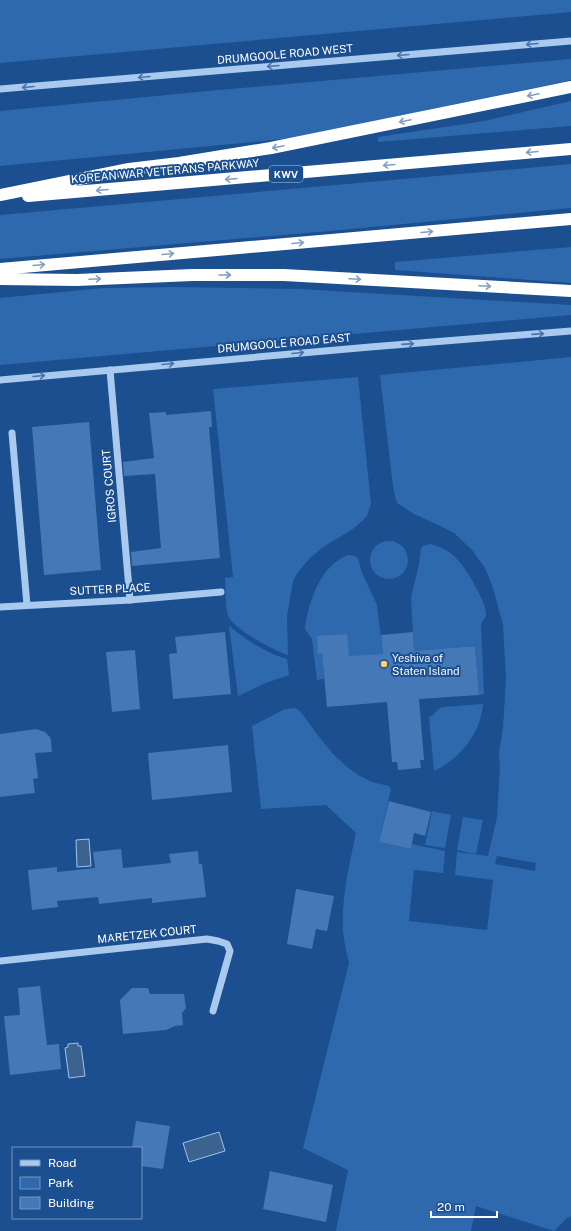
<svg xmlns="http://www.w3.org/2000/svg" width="571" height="1231" viewBox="0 0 571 1231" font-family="'Public Sans',sans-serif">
<rect width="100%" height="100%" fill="#1b4f8f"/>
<!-- green -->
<g fill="#2e69ad" fill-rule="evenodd">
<path d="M0,0H571V12L0,63Z"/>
<path d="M571,59V80L305,137L0,166V111L219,90Z"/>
<path d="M571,101V126L378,142V137L484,121Z"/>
<path d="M571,164V208L330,231L0,259V215Z"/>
<path d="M571,247V283L395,270V262Z"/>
<path d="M176,287L300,289L571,305V315L0,365V298L103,288Z"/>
<path d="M571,357V1216L566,1219L554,1231L476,1206L471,1231H336L348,1170L303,1148L349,963C347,953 344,943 343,932C341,899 349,866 356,833L326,805L261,809L252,726L285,709L295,708L300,711L317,734L333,754L346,766L358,775L372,782L389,786L391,789L379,842L410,849L412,844L445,851L443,873L414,870L409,921L487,930L493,880L455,875L457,852L488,856L497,817L500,769L499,753L503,728L506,678L503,625L493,588L485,568L472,550L454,533L436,524L414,514L397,503L393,487L380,375ZM497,856L536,863L535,871L495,864Z"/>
<path d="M358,377L371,504L367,516L362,521L353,529L323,547L310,558L298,572L293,581L287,616L288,655C275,651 231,628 228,615C225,606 226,588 225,578L233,577L213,389Z"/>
<circle cx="389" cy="560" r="19"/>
<path d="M430,544C456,549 468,572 479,593C482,600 486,607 486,614C486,619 482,620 481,625L484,694L479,695L475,646L414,651L411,598L419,564L421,548L423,546Z"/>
<path d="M349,555L355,556L358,558L362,573L377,605L383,654L323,659L324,679L317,680L312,639L305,629C308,603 321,563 349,555Z"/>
<path d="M229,626C246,640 266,653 287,659L289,675L266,683L238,696Z"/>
<path d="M483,704C481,733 460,759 434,771L429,717C435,715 436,709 442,707Z"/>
<path d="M432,811L451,815L445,848L425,845Z"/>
<path d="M463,817L483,820L476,854L457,850Z"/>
</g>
<!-- water -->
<g fill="#3c6290" stroke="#9cc4f0">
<path d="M89,839L91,866L77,867L76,840Z"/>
<path d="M78,1043V1046H81L85,1076L69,1078L65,1048L68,1047V1044Z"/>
<path d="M219,1132L225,1151L189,1162L183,1143Z"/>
</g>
<!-- building -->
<g fill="#4478b7">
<path d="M211,411L212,427H209L220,558L132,566L131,552L161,548L155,474L124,476L123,462L154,458L149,413L166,412V415Z"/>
<path d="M89,422L101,570L44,575L32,427Z"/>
<path d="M225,632L231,694L173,699L169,654L177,653L175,637Z"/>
<path d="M413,632L414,651L475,646L479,695L419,699L424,760H420L421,768L398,770L397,762H392L387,702L327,707L322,653L318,654L317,636L347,634L349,656L383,654L381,635Z"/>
<path d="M135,650L140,709L112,712L106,652Z"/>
<path d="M36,729L45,732L50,737L51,741L52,752L35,753L38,778L33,779L35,793L0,797V734Z"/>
<path d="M228,745L232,792L152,800L148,753Z"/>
<path d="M389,801L431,812L425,836L414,833L411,849L379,842Z"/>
<path d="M121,849L123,868L171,863L169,854L198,851L199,864H202L206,897L152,903V898L99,904L98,897L57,901L58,907L32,910L28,870L57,867V872L95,868L93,852Z"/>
<path d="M296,889L334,896L327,931L316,929L312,949L287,944Z"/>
<path d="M40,986L47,1045L59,1044L61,1069L10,1075L4,1016L20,1015L18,988Z"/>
<path d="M132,988H148L150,994H184L186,1008L182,1013L183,1025L175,1026L166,1030L123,1034L120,1000Z"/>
<path d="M136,1121L170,1126L163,1169L141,1166V1148H132Z"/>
<path d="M270,1171L333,1185L326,1222L263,1209Z"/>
</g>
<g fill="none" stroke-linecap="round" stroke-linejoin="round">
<!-- minor -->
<g stroke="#a9c9ee" stroke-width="7">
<path d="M0,89L571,41"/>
<path d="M110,370L130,600"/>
<path d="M0,380L370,347L571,331"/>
<path d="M12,433L27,605"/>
<path d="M0,607L130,600L221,592"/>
<path d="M0,961L207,939L218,941L227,944L230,951L213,1011"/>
</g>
<!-- highway -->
<g stroke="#fff" stroke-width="12">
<path d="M0,195L129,169L179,163L271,148L571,87"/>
<path d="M28,196L571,149"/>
<path d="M0,269L571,219"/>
<path d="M0,279L77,280L192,275H284L571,291"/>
</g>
</g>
<!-- one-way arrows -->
<defs><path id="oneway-shaft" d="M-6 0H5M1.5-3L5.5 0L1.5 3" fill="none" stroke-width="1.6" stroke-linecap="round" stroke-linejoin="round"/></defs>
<g stroke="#4674ac">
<use href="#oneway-shaft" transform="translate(532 44) rotate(175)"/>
<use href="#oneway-shaft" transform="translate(403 55) rotate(175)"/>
<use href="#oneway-shaft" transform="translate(273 66) rotate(175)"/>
<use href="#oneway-shaft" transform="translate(144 77) rotate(175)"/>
<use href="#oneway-shaft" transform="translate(28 87) rotate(175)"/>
<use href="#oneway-shaft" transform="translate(538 334) rotate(-4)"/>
<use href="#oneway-shaft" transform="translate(408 344) rotate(-4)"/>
<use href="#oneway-shaft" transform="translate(298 353) rotate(-5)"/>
<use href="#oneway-shaft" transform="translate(168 364) rotate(-5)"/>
<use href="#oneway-shaft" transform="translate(39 376) rotate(-5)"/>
</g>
<g stroke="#829ec1">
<use href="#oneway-shaft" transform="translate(533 95) rotate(168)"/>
<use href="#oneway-shaft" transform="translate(405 121) rotate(168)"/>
<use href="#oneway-shaft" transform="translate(278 147) rotate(168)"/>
<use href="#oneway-shaft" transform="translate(532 152) rotate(175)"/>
<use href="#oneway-shaft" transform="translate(389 165) rotate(175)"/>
<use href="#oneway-shaft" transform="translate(231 179) rotate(175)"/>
<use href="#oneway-shaft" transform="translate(102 190) rotate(175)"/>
<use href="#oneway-shaft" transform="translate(427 232) rotate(-5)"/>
<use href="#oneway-shaft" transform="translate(298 243) rotate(-5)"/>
<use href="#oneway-shaft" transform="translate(168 254) rotate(-5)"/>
<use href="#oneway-shaft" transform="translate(39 265) rotate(-5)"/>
<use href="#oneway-shaft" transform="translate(225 275)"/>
<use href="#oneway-shaft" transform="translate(95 279) rotate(-3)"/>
<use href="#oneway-shaft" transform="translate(355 279) rotate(3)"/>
<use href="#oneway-shaft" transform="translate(485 286) rotate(3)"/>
</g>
<!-- markers -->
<circle fill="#ffd166" stroke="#1b4f8f" stroke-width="1.5" cx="384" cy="664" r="4"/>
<g text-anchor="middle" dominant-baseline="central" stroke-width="4" stroke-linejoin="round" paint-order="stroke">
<!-- shield labels -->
<rect fill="#1b4f8f" stroke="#bbcadd" stroke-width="1" x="269" y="166" width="34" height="16" rx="3"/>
<g font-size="10" font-weight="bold" fill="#fff">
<text x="286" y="174">KWV</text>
</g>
<!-- street labels -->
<g font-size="11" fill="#fff" stroke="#1b4f8f">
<text transform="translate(285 54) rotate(-5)">DRUMGOOLE ROAD WEST</text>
<text transform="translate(165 171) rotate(-5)">KOREAN WAR VETERANS PARKWAY</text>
<text transform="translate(284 343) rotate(-5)">DRUMGOOLE ROAD EAST</text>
<text transform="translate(109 486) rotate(-95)">IGROS COURT</text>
<text transform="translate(110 589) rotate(-3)">SUTTER PLACE</text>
<text transform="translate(147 934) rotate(-6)">MARETZEK COURT</text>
</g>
<!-- poi labels -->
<g font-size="11" fill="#fff" stroke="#1b4f8f" text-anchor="start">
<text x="392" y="658">Yeshiva of<tspan x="392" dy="13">Staten Island</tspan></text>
</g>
</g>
<!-- legend -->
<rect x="12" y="1147" width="130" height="72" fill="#1b4f8f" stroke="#7695bc"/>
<rect x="20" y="1160" width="20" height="6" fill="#a9c9ee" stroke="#7695bc"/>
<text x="48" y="1167" font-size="12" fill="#ffffff">Road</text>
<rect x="20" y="1177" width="20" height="12" fill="#2e69ad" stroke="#7695bc"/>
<text x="48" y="1187" font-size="12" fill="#ffffff">Park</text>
<rect x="20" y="1197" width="20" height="12" fill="#4478b7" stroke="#7695bc"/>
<text x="48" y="1207" font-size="12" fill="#ffffff">Building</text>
<!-- scale -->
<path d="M431 1211v6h66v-6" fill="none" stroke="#ffffff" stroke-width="2"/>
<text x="437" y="1211" font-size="12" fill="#ffffff" stroke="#1b4f8f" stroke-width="3" paint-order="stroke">20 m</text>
</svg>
